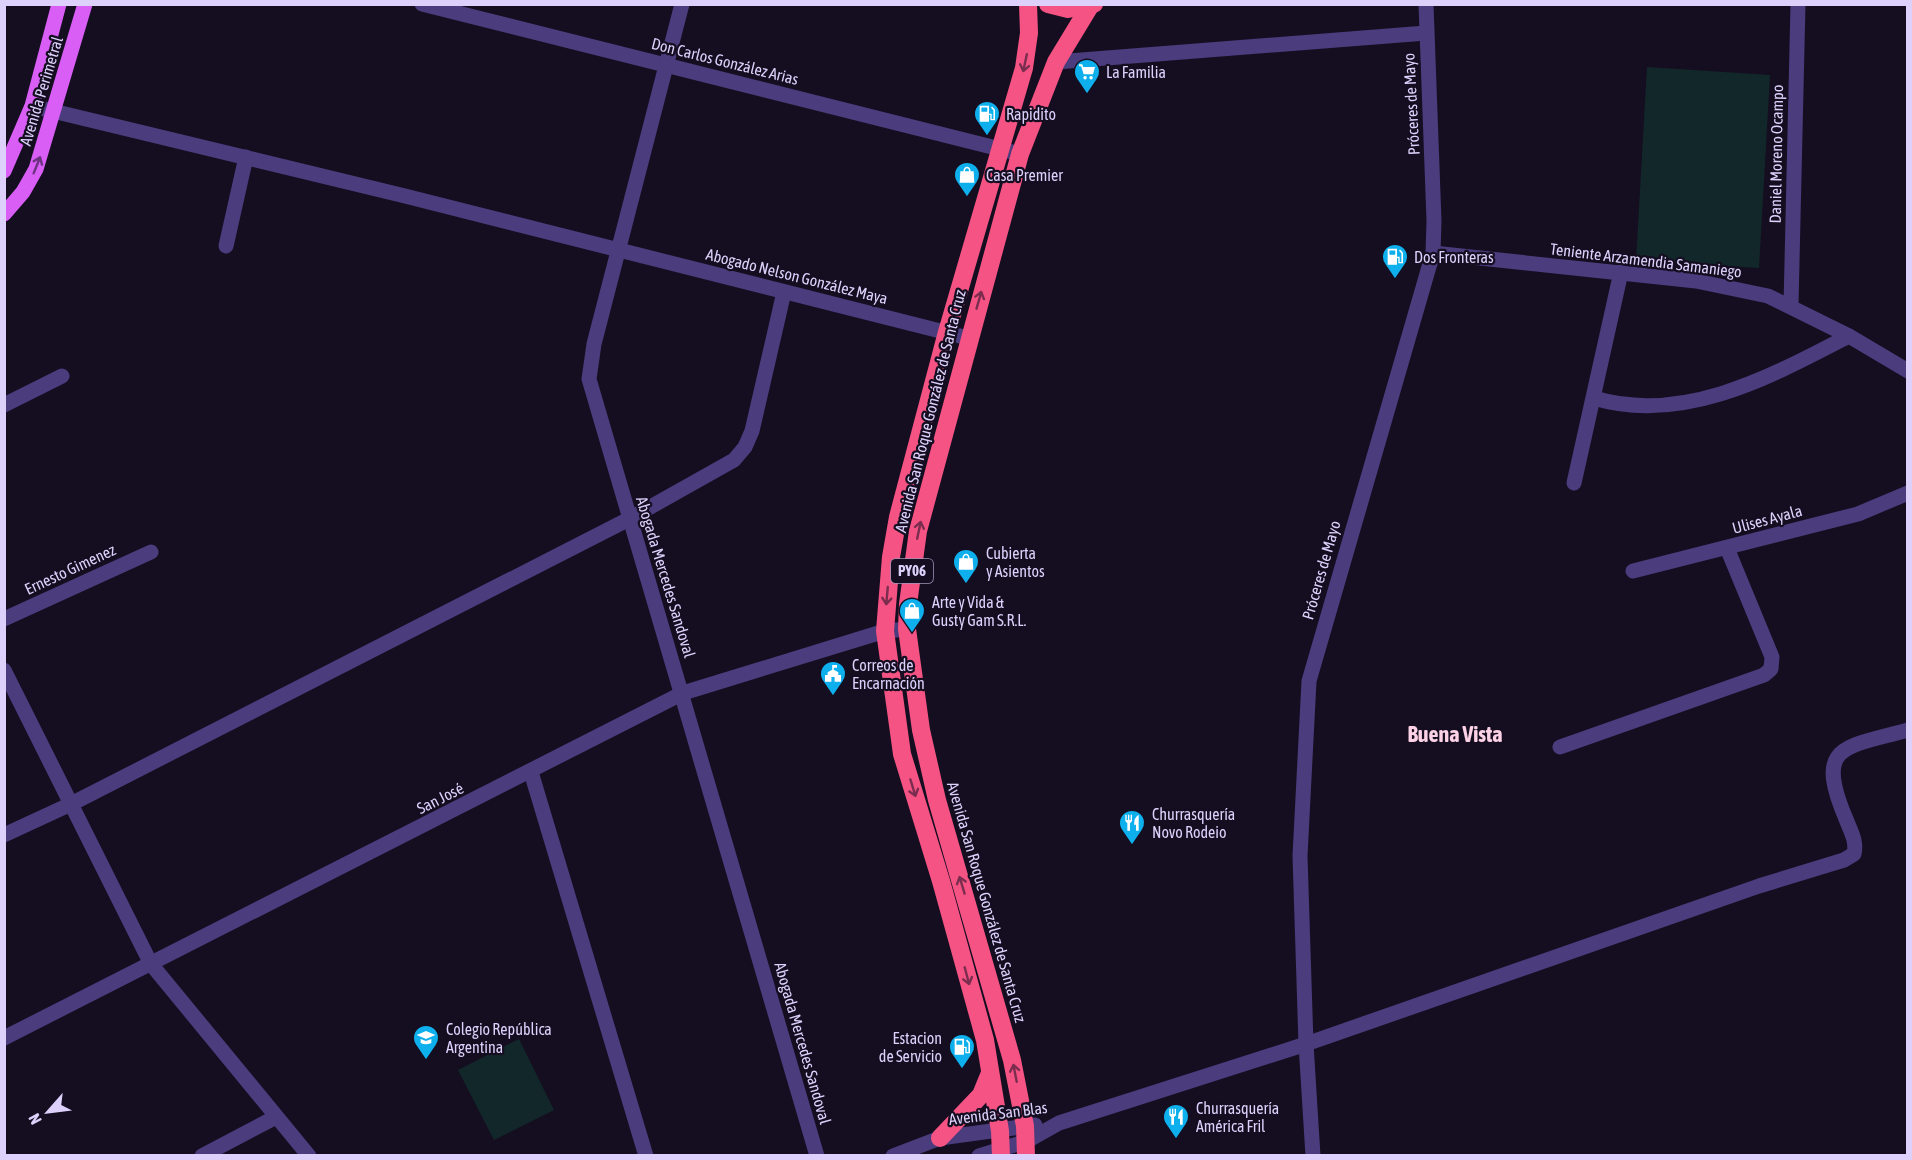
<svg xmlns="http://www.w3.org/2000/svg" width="1912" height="1160" font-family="'Asap Condensed',sans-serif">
<rect width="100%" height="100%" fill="#150e21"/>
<g fill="#12272a">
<polygon points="1647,67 1770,75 1759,268 1636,261"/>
<polygon points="519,1039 554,1110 494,1140 458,1070"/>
</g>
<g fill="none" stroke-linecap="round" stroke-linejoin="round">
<g stroke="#4a3c7d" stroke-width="15">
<polyline points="422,4 1020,154"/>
<polyline points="682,4 594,344 589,379 817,1156"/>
<polyline points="1056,62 1426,33"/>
<polyline points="32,106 405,196 968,338"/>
<polyline points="226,246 246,157"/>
<polyline points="1433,253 1696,281 1768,296 1849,336 1908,371"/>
<polyline points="1791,305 1798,4"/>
<path d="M1594,398C1683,425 1772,376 1849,336"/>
<polyline points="4,405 62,376"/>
<polyline points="1574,483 1621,272"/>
<polyline points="1633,571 1858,514 1908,493"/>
<polyline points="4,619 151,552"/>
<polyline points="4,670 151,964 309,1156"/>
<polyline points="1560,747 1764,675 1771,669 1772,657 1727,548"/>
<polyline points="531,772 646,1156"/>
<polyline points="4,835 71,804 629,519 734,460 745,447 752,431 784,292"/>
<polyline points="4,1038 683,693 885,631 907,629"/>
<polyline points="202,1156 276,1117"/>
<polyline points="893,1156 940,1138 1035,1125"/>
<path d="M979,1156L1027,1141L1059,1123L1306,1044L1759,886L1844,860L1854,854C1857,841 1851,832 1846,819C1814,744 1844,748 1908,730"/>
<polyline points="1313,1156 1306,1044 1300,856 1309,681 1433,253 1434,221 1426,4"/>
</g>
<g stroke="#d85ef6" stroke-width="15">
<polyline points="4,171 32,106 59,4"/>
<polyline points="4,214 23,192 36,169 85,4"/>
</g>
<g stroke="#f55384" stroke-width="18">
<polyline points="1048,4 1068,9 1094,4"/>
<polyline points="940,1138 981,1095 990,1073"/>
<polyline points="1001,1156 1000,1131 985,1040 941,881 902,754 885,631 891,557 898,517 947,332 1024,68 1029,33 1028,4"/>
<polyline points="1026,1156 1025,1126 1012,1060 937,800 921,730 907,629 908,604 918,531 1020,154 1056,62 1090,6"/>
</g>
</g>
<defs><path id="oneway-shaft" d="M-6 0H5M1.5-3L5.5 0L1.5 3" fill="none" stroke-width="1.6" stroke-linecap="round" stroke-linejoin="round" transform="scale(1.5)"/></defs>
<g stroke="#7a2d4e">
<use href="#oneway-shaft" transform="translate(1025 63) rotate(102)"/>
<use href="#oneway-shaft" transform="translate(979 300) rotate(-74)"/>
<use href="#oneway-shaft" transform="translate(919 530) rotate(-78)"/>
<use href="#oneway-shaft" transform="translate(887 596) rotate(95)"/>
<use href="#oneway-shaft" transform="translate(913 788) rotate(73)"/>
<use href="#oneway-shaft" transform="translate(962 885) rotate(-107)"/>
<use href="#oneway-shaft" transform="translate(967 976) rotate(75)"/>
<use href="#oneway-shaft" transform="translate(1015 1073) rotate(-101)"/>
</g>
<use stroke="#6d3281" href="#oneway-shaft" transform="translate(37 165) rotate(-68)"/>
<defs>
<symbol id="supermarket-pin" viewBox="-11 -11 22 30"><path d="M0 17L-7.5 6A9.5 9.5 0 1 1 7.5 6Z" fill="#0dafec" stroke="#150e21"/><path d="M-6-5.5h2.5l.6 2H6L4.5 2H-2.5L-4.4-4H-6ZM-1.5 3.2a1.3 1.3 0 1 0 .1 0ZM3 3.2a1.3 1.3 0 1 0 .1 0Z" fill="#fff"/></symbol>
<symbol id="fuel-pin" viewBox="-11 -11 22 30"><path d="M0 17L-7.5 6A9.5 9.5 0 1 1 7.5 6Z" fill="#0dafec" stroke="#150e21"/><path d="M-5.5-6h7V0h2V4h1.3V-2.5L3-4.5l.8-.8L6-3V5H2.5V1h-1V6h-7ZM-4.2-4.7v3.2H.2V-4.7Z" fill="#fff"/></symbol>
<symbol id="shop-pin" viewBox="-11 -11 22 30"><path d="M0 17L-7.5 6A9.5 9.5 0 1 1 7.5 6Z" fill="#0dafec" stroke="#150e21"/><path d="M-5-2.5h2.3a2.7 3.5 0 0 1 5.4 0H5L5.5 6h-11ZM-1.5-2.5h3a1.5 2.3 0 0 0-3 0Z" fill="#fff"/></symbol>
<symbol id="civic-pin" viewBox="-11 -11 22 30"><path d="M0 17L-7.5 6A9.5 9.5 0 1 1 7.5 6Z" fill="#0dafec" stroke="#150e21"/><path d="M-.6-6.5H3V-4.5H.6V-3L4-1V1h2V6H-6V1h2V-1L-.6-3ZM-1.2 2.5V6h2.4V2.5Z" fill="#fff"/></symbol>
<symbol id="restaurant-pin" viewBox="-11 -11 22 30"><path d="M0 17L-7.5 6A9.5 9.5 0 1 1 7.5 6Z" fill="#0dafec" stroke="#150e21"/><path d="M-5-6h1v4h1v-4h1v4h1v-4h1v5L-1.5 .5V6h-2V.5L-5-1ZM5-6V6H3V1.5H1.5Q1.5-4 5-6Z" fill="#fff"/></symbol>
<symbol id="school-pin" viewBox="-11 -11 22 30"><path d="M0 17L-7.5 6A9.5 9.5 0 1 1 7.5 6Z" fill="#0dafec" stroke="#150e21"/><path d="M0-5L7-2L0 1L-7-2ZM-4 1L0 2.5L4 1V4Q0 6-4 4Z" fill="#fff"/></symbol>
</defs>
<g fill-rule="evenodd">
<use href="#supermarket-pin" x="1072" y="57" width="30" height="40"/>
<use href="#fuel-pin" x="972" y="99" width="30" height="40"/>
<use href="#shop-pin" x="952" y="160" width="30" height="40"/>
<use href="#fuel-pin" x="1380" y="242" width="30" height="40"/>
<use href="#shop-pin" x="951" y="547" width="30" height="40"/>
<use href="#shop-pin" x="897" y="596" width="30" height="40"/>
<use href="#civic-pin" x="818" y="659" width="30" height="40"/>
<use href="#restaurant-pin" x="1117" y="808" width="30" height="40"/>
<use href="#school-pin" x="411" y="1023" width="30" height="40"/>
<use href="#fuel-pin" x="947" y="1032" width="30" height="40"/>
<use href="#restaurant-pin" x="1161" y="1102" width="30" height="40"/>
</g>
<g text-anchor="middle" stroke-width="4.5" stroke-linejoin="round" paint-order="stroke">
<rect fill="#150e21" stroke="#a196ba" stroke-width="1.5" x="891" y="559" width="42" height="24" rx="4.5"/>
<g font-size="15" font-weight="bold" fill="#ddd1fc">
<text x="912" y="576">PY06</text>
</g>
<g font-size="16" fill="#ddd1fc" stroke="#150e21">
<text transform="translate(725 61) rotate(14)" y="6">Don Carlos González Arias</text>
<text transform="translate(41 91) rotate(-73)" y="6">Avenida Perimetral</text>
<text transform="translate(1411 104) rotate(-93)" y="6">Próceres de Mayo</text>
<text transform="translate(1776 154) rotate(-89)" y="6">Daniel Moreno Ocampo</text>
<text transform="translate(1646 260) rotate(7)" y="6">Teniente Arzamendia Samaniego</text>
<text transform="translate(797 276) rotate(14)" y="6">Abogado Nelson González Maya</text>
<text transform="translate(930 411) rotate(-76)" y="6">Avenida San Roque González de Santa Cruz</text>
<text transform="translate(1767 519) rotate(-15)" y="6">Ulises Ayala</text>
<text transform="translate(70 569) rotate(-25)" y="6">Ernesto Gimenez</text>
<text transform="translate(1321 570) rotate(-74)" y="6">Próceres de Mayo</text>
<text transform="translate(666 577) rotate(73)" y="6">Abogada Mercedes Sandoval</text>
<text transform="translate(440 798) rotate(-27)" y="6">San José</text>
<text transform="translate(987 902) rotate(74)" y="6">Avenida San Roque González de Santa Cruz</text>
<text transform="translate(803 1043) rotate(74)" y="6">Abogada Mercedes Sandoval</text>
<text transform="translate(998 1113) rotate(-7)" y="6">Avenida San Blas</text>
</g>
<g font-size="16" fill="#ddd1fc" stroke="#150e21" text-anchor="start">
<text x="1106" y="78">La Familia</text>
<text x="1006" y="120">Rapidito</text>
<text x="986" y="181">Casa Premier</text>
<text x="1414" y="263">Dos Fronteras</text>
<text x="986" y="559">Cubierta<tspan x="986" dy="18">y Asientos</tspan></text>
<text x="932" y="608">Arte y Vida &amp;<tspan x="932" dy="18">Gusty Gam S.R.L.</tspan></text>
<text x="852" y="671">Correos de<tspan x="852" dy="18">Encarnación</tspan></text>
<text x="1152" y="820">Churrasquería<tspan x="1152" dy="18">Novo Rodeio</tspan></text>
<text x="446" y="1035">Colegio República<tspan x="446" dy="18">Argentina</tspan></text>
<text x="942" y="1044" text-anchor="end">Estacion<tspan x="942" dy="18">de Servicio</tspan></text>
<text x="1196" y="1114">Churrasquería<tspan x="1196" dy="18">América Fril</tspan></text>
</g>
<g font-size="22" font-weight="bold" fill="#fdd2e6" stroke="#150e21">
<text x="1455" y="742">Buena Vista</text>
</g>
</g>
<rect width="1912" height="1160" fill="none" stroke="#ddd1fc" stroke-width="12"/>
<g transform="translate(48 1112) rotate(242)" stroke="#150e21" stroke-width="4.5" paint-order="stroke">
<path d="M0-4.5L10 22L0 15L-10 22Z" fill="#ddd1fc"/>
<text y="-9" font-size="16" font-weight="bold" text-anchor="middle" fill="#ddd1fc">N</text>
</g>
</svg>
